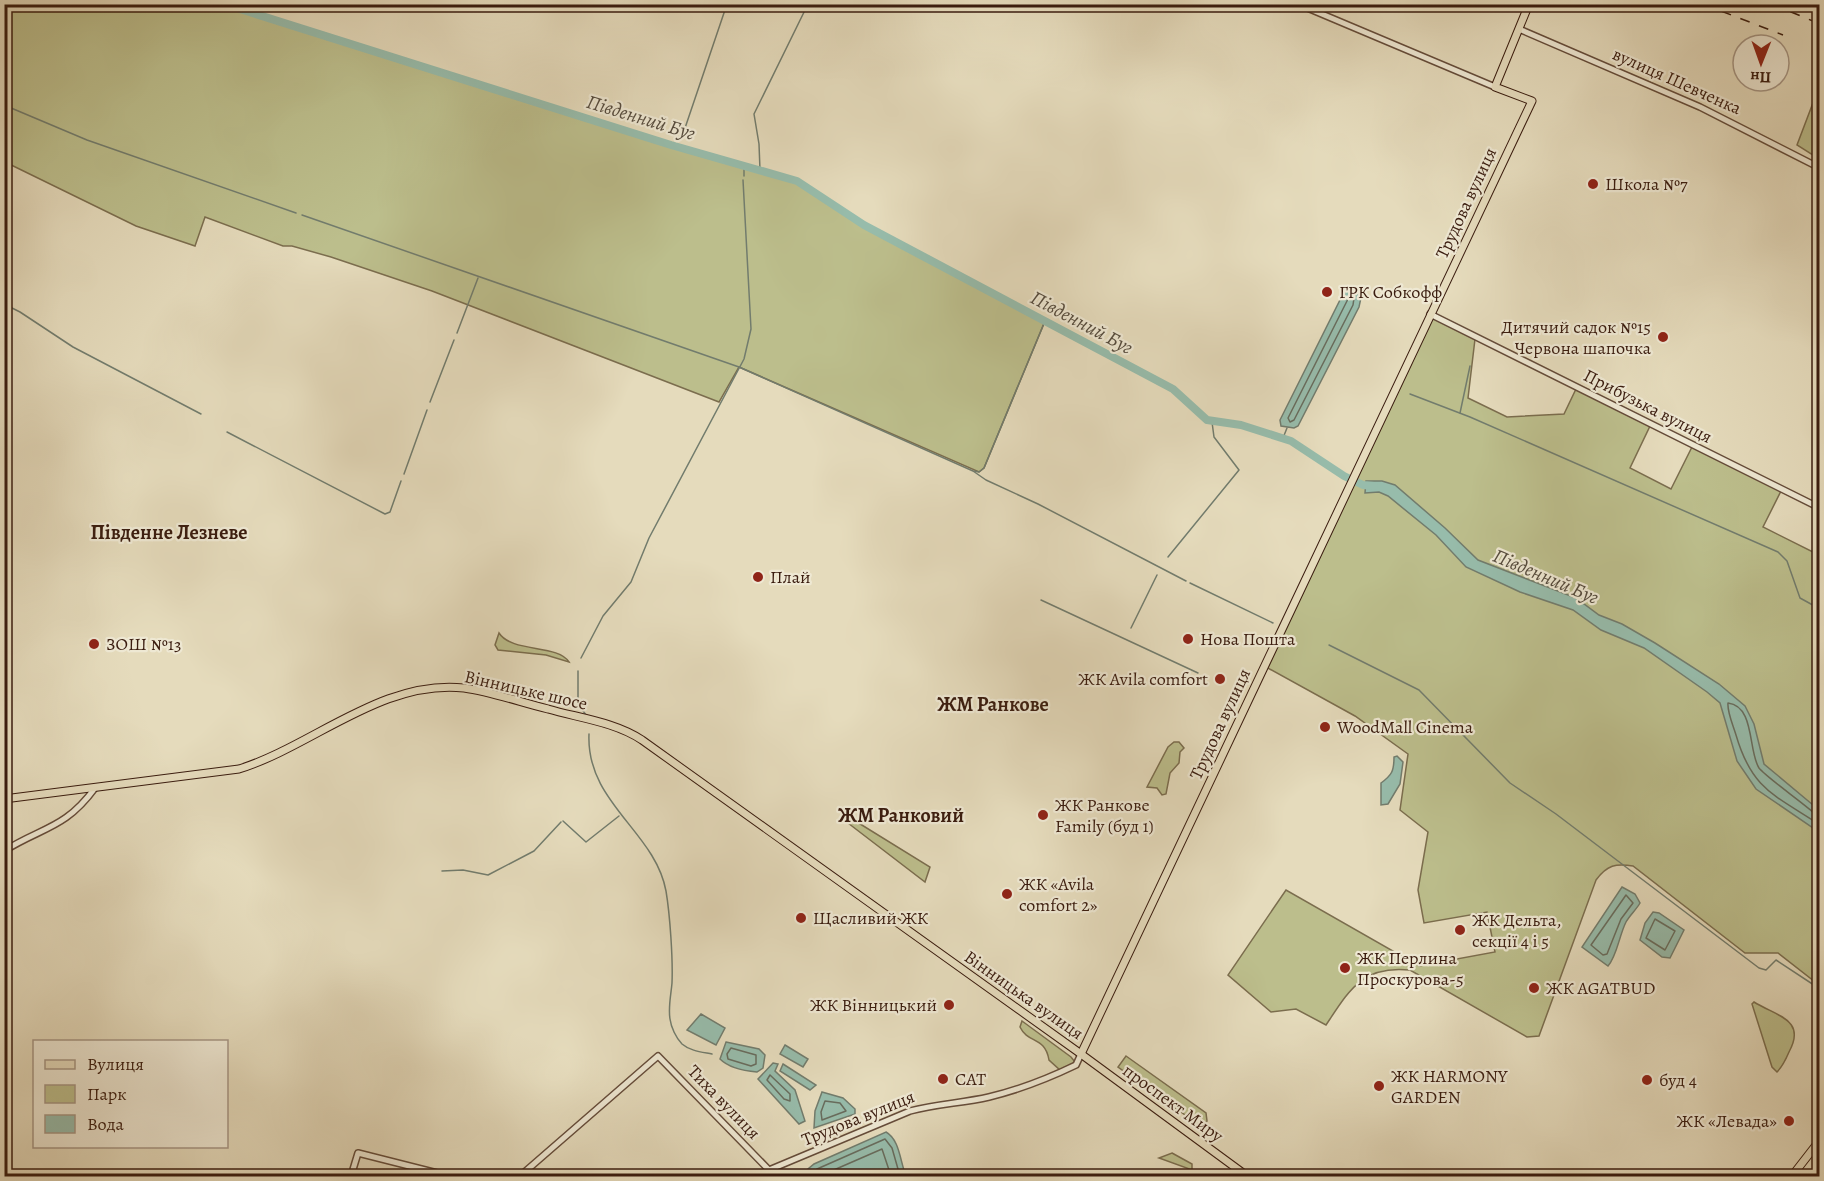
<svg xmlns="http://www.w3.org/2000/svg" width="1824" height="1181" font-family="Alegreya,serif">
<rect width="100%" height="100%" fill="#e5dbbc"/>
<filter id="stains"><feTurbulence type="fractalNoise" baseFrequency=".00333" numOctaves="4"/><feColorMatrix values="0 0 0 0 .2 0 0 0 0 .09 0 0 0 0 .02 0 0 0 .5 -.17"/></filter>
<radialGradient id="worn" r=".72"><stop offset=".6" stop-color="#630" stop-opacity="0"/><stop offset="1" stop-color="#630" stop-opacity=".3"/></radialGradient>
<g fill="#bcbe8c" stroke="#7b6d4e" stroke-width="1.5">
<polygon points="4,5 224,5 671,145 797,181 864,225 1045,321 984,468 979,472 739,367 719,402 432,291 331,257 292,246 283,246 205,217 195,246 136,226 5,162"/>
<polygon points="1816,95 1819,97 1819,159 1797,145"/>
<path d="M1431,317L1475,339L1468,398L1507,417L1564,414L1576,389L1650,426L1630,468L1671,489L1692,447L1781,491L1763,527L1819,555V985L1778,953H1745L1633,866C1616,863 1607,865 1596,880L1539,1036L1527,1037L1410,970C1363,965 1350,989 1326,1025L1296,1009L1271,1012L1228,975L1286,890L1419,966L1495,952L1487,912L1424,923L1418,890L1428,832L1400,810L1408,754L1355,716L1266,667Z"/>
<path d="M499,633C512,653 558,644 569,662L546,655L498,650L495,645Z"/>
<polygon points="1174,742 1179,742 1184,748 1180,752 1179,763 1170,773 1166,794 1162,795 1157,788 1147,787 1168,747"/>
<polygon points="844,814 930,867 925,882 844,820"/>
<path d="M1754,1002C1776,1016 1807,1019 1789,1052C1786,1059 1783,1066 1777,1072L1772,1067L1752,1004Z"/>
<path d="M1022,1021L1071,1057L1075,1062L1060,1070L1049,1060C1045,1036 1028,1044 1020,1027Z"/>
<polygon points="1126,1056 1206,1113 1207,1121 1202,1127 1118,1067"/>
<polygon points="1172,1153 1192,1164 1192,1170 1159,1158"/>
</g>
<g fill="#97bcab" stroke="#727c6d" stroke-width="1.5">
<polygon points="1351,289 1362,293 1359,307 1298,426 1294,428 1281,426 1280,420 1345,290"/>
<polygon points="1366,481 1382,481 1395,485 1445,528 1478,560 1576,598 1599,615 1622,624 1655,643 1719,684 1745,706 1754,724 1764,764 1819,810 1819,832 1756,789 1737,761 1720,703 1707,692 1644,648 1601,630 1573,610 1520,592 1466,567 1436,535 1388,496 1379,492 1365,493"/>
<path d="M1397,756L1403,762L1400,784L1388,804L1381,805V783C1392,775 1394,771 1394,757Z"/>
<path d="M1622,887L1635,894L1640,903C1636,910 1630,915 1626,922C1619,936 1617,956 1608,966L1582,947Z"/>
<polygon points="1653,912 1659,913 1684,930 1670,958 1662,957 1640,940 1645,923"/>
<polygon points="701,1014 725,1028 716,1045 687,1030"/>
<path d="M726,1042L759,1049L765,1055L763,1068L757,1072C745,1071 729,1068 720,1059Z"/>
<polygon points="785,1045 808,1059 803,1067 780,1054"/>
<polygon points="773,1063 778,1064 775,1071 795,1090 805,1121 799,1124 758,1079"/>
<polygon points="783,1064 816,1085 810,1090 780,1071"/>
<polygon points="822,1092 843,1098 855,1109 855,1114 814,1128 815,1111"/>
<path d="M886,1132C900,1140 900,1162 906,1176H806L808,1169L814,1164Z"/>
</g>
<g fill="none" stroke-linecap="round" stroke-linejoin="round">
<g stroke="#686c5d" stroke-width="1.5">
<polygon points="1350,295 1354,298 1353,305 1294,420 1290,422 1288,418"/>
<path d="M1820,814L1814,813C1802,802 1766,777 1759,768C1748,751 1755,706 1728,703C1727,712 1733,725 1736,735C1752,790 1775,795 1820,825"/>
<polygon points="1626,895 1633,903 1621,919 1607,954 1603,955 1591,945"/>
<polygon points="1655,919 1675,931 1665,950 1646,938"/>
<polygon points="731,1048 756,1055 756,1064 751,1066 728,1059 727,1054"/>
<polygon points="770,1075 790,1094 790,1101 784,1099 767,1080"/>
<polygon points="825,1101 840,1103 846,1111 822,1120 821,1112"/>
<polyline points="812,1176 817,1169 885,1139 892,1148 900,1176"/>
<polyline points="820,1176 882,1149 891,1176"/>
</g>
<g stroke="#727c6d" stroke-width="1.5">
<polyline points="4,105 87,140 296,213"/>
<polyline points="684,131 727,4"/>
<polyline points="760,170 759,144 754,114 808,4"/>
<polyline points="744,176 744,166"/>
<polyline points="302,215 739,367 973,471 986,480 1038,504 1186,581"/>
<polyline points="4,304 20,312 73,347 201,414"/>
<polyline points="457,333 478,278"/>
<polyline points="1410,394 1470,417 1778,552 1787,561 1800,598 1820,609"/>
<polyline points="430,402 454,340"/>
<polyline points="1460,413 1470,366"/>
<polyline points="227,432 385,514 390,512 401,481"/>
<polyline points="1283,438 1287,428"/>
<polyline points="974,471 979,472 984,468 1045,321"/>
<polyline points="404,474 427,410"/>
<polyline points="1168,557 1239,470 1214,437 1212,422"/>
<polyline points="1190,583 1273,623"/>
<polyline points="1041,600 1198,673"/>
<polyline points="1131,628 1157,575"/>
<polyline points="1329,645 1419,690 1510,783 1556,814 1759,968 1766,970 1776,960 1820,989"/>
<polyline points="581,658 603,616 631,582 649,538 744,359 751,329 743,180"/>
<polyline points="578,671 578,704 586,715"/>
<path d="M589,734C586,803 655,831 666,891C670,915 673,959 672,983C671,995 668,1007 670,1019C671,1027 676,1038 682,1044C690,1051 702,1052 712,1054"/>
<polyline points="563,821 586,842 619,816"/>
<polyline points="442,871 463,870 488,875 534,851 561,822"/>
</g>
<polyline stroke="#97bcab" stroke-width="8" points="224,4 671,145 797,181 864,225 1173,389 1207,420 1241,425 1291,441 1344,476 1363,485 1374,486"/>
<defs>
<g id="minor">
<polyline points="1298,4 1495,87"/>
<polyline points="1519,29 1700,107 1820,168"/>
<polyline points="1430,314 1820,508"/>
<path d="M4,851C42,827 65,829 95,788"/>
<polyline points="351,1176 358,1153 449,1176"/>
<path d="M520,1176L658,1056L769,1170L910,1111C936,1104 963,1103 989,1097C1018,1090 1049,1078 1076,1065L1081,1054"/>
</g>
<g id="major">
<path d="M4,799L239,769C313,746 382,679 464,688C492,692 520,702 548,709C579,718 615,722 642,740L1081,1054L1247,1176"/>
<polyline points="1081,1054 1532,101 1495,87 1529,4"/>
<polyline points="1792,1176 1820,1140"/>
</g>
</defs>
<use href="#minor" stroke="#654c3a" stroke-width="8"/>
<use href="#major" stroke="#3a1c0f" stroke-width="9"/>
<use href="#minor" stroke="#eee8d3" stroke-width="5"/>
<use href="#major" stroke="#e5dbbc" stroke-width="7"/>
<g stroke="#3a1c0f" stroke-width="1.5" stroke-dasharray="10 10" stroke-linecap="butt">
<polyline points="1703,4 1783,35"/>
<polyline points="1772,4 1820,24"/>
<polyline points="1809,4 1820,9"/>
</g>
</g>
<g fill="#8f2418" stroke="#eee8d3" stroke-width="2">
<circle cx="1593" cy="184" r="6"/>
<circle cx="1327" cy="292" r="6"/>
<circle cx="1663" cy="337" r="6"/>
<circle cx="758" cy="577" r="6"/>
<circle cx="1188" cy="639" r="6"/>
<circle cx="94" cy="644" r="6"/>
<circle cx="1220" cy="679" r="6"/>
<circle cx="1325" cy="727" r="6"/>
<circle cx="1043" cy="815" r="6"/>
<circle cx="1007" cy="894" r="6"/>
<circle cx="801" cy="918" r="6"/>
<circle cx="1460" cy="930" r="6"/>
<circle cx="1345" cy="968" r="6"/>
<circle cx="1534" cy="988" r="6"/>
<circle cx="949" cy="1005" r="6"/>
<circle cx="943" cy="1079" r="6"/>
<circle cx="1647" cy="1080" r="6"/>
<circle cx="1379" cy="1086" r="6"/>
<circle cx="1789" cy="1121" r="6"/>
</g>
<g text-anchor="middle" stroke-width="4.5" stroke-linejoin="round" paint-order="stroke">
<g font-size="18" fill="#3a1c0f" stroke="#eee8d3">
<text transform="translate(1677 81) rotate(24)" y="6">вулиця Шевченка</text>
<text transform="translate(1466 203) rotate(-65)" y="6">Трудова вулиця</text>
<text transform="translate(1648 406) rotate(27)" y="6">Прибузька вулиця</text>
<text transform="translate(526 690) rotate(13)" y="6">Вінницьке шосе</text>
<text transform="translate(1220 724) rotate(-65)" y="6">Трудова вулиця</text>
<text transform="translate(1024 995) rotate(35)" y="6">Вінницька вулиця</text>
<text transform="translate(724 1102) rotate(46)" y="6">Тиха вулиця</text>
<text transform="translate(1173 1103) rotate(36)" y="6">проспект Миру</text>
<text transform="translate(858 1118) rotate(-22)" y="6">Трудова вулиця</text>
</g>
<g font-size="18" fill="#3a1c0f" stroke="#eee8d3" text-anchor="start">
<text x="1605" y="190">Школа №7</text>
<text x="1339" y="298">ГРК Собкофф</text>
<text x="1651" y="333" text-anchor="end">Дитячий садок №15<tspan x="1651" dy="21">Червона шапочка</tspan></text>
<text x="770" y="583">Плай</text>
<text x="1200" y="645">Нова Пошта</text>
<text x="106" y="650">ЗОШ №13</text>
<text x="1208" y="685" text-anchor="end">ЖК Avila comfort</text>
<text x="1337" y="733">WoodMall Cinema</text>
<text x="1055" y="811">ЖК Ранкове<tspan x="1055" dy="21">Family (буд 1)</tspan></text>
<text x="1019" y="890">ЖК «Avila<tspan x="1019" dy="21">comfort 2»</tspan></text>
<text x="813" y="924">Щасливий ЖК</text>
<text x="1472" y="926">ЖК Дельта,<tspan x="1472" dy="21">секції 4 і 5</tspan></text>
<text x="1357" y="964">ЖК Перлина<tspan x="1357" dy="21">Проскурова-5</tspan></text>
<text x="1546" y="994">ЖК AGATBUD</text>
<text x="937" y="1011" text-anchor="end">ЖК Вінницький</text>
<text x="1391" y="1082">ЖК HARMONY<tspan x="1391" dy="21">GARDEN</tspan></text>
<text x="955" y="1085">САТ</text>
<text x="1659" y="1086">буд 4</text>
<text x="1777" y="1127" text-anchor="end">ЖК «Левада»</text>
</g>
<g font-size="20" font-style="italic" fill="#564c3e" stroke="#eee8d3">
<text transform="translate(641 117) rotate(17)" y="7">Південний Буг</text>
<text transform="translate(1082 322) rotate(28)" y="7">Південний Буг</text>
<text transform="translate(1546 576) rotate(23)" y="7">Південний Буг</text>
</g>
<g font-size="20" font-weight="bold" fill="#3a1c0f" stroke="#eee8d3">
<text x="169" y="539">Південне Лезневе</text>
<text x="993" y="711">ЖМ Ранкове</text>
<text x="901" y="822">ЖМ Ранковий</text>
</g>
</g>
<rect width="1824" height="1181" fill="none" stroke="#e5dbbc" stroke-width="24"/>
<rect x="6" y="6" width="1812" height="1169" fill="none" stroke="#3a1c0f" stroke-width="3"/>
<rect x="12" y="12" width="1800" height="1157" fill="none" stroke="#3a1c0f" stroke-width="1.5"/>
<rect x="33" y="1040" width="195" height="108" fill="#eee8d3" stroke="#a69685" stroke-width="1.5"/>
<rect x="45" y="1060" width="30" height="9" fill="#e5dbbc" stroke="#a69685" stroke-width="1.5"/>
<text x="87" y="1070" font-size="18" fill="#3a1c0f">Вулиця</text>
<rect x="45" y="1085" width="30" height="18" fill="#bcbe8c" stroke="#a69685" stroke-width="1.5"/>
<text x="87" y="1100" font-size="18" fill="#3a1c0f">Парк</text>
<rect x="45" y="1115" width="30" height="18" fill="#97bcab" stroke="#a69685" stroke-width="1.5"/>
<text x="87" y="1130" font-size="18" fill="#3a1c0f">Вода</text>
<g transform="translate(1761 63) rotate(181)"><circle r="28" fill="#eee8d3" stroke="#a69685" stroke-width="1.5"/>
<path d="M0-4.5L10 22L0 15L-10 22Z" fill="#8f2418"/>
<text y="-9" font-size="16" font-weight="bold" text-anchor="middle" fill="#3a1c0f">Пн</text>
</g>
<rect width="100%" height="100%" filter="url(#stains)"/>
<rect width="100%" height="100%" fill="url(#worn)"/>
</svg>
